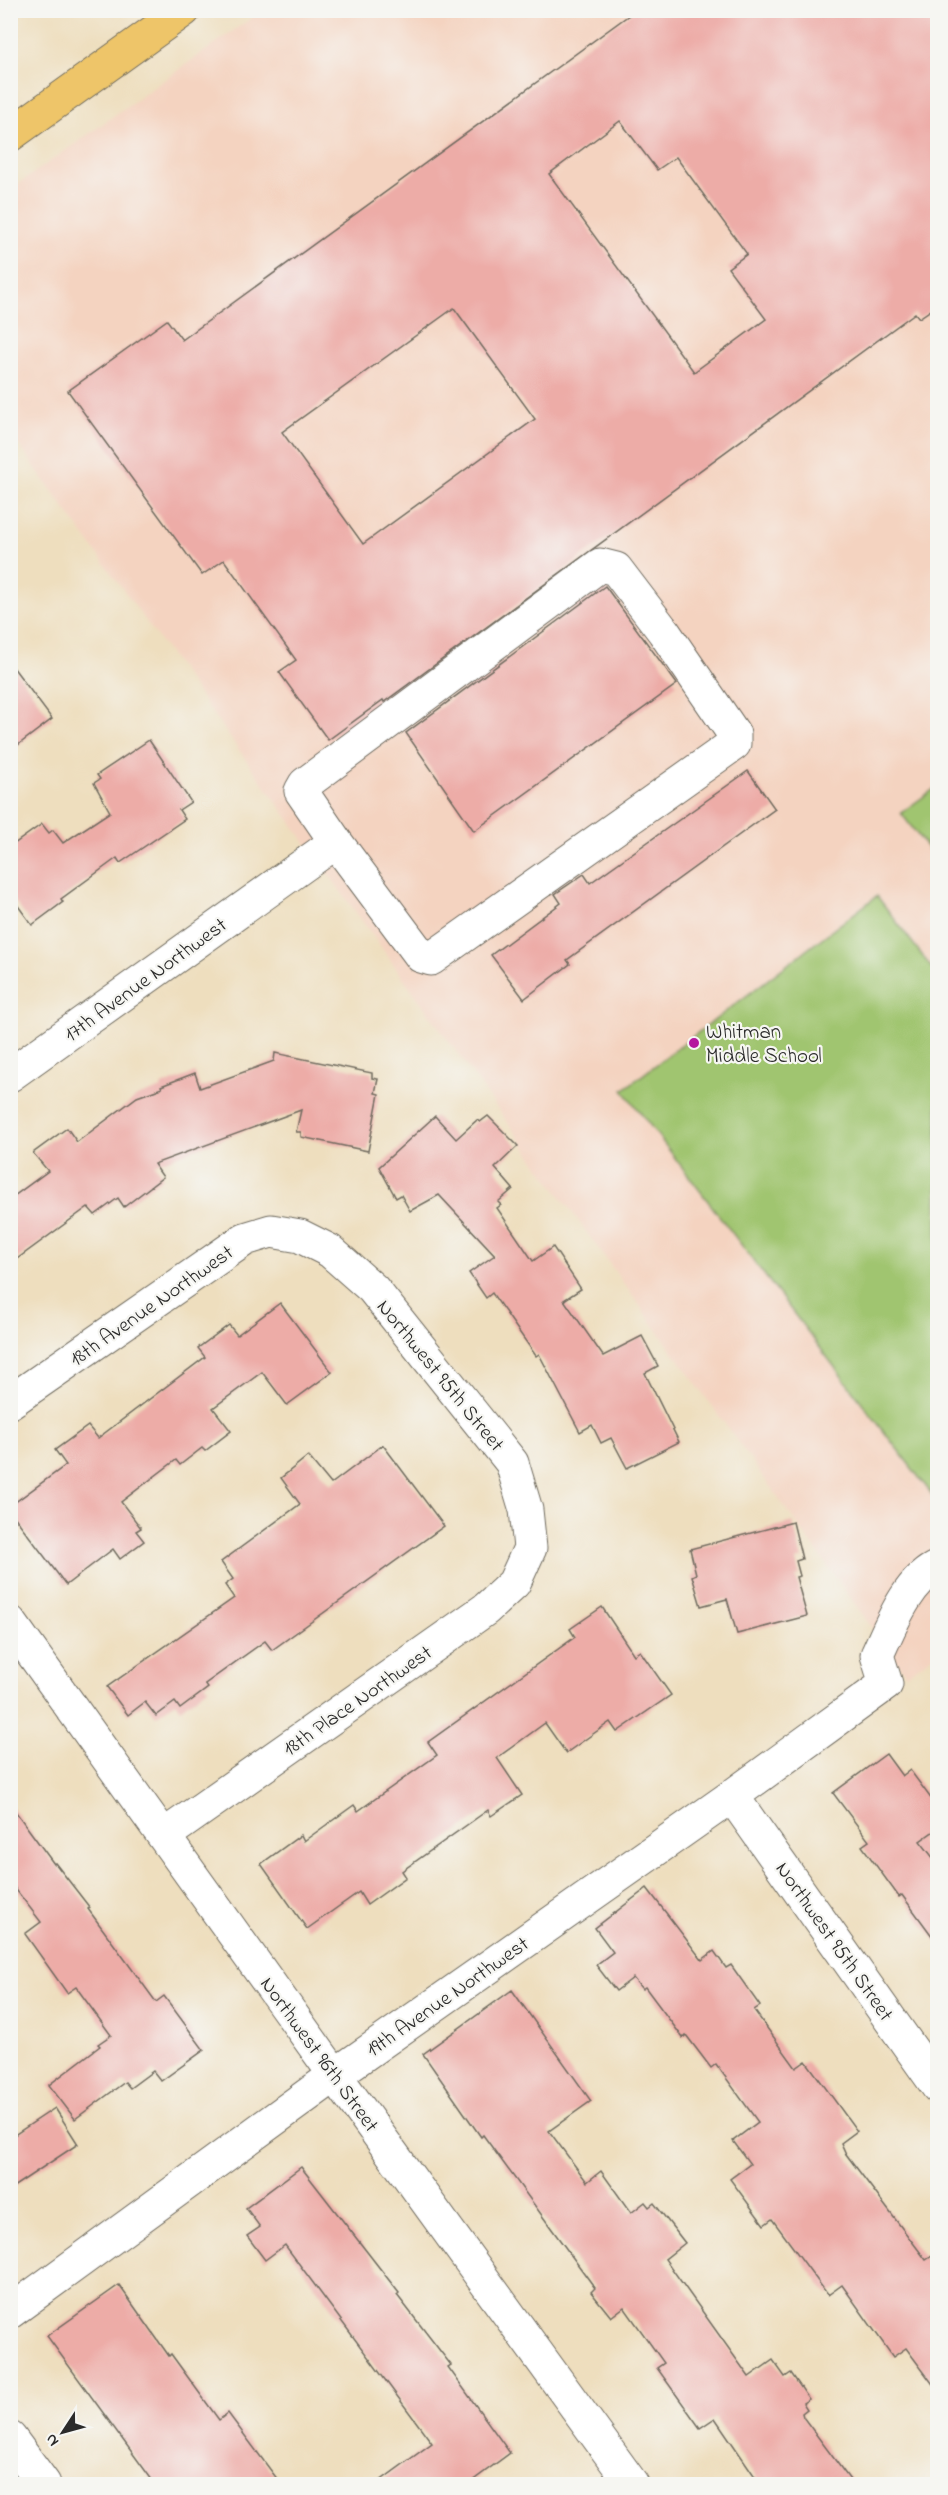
<svg xmlns="http://www.w3.org/2000/svg" width="948" height="2495" font-family="'Indie Flower',sans-serif">
<rect width="100%" height="100%" fill="#f6f6f2"/>
<filter id="ink" filterUnits="userSpaceOnUse"><feTurbulence type="fractalNoise" baseFrequency=".0167" numOctaves="2"/><feDisplacementMap in="SourceGraphic" scale="12" xChannelSelector="R" yChannelSelector="G"/><feConvolveMatrix kernelMatrix="1 2 1 2 8 2 1 2 1" color-interpolation-filters="sRGB"/></filter>
<filter id="wash" filterUnits="userSpaceOnUse"><feTurbulence type="fractalNoise" baseFrequency=".008" numOctaves="4" result="noise"/><feDisplacementMap in="SourceGraphic" scale="24" xChannelSelector="R" yChannelSelector="G"/><feGaussianBlur stdDeviation="1.35" result="paint"/><feColorMatrix in="noise" values="0 0 0 0 0 0 0 0 0 0 0 0 0 0 0 0 0 1.4 0 .05"/><feComposite in="paint" operator="in"/></filter>
<g filter="url(#wash)">
<rect width="100%" height="100%" fill="#eedebe"/>
<polygon fill="#f4d3c0" points="261,11 937,11 938,1652 906,1675 11,434 10,190"/>
<g fill="#a0c56f" stroke="#66784d" stroke-width="1.5">
<polygon points="937,787 937,861 901,813"/>
<polygon points="877,896 937,975 937,1501 623,1090"/>
</g>
<g id="blocks">
<g fill="#edaca7" fill-rule="evenodd">
<path d="M636,10H938V305L919,318L915,313L384,702L383,700L328,740L279,672L296,660L224,560L202,575L68,391L167,320L182,340ZM620,121L657,170L676,157L747,254L728,268L766,319L694,372L549,174ZM454,308L535,419L363,544L282,432Z"/>
<polygon points="605,586 677,684 474,831 406,733"/>
<polygon points="10,663 52,719 10,751"/>
<polygon points="149,740 191,802 179,810 185,819 120,863 117,858 61,899 63,902 32,925 10,895 10,847 42,824 49,833 53,830 63,843 110,812 94,783 100,779 97,775"/>
<polygon points="748,771 775,809 567,960 570,964 524,999 491,955 561,903 555,894 584,874 590,883"/>
<polygon points="275,1053 372,1073 372,1078 378,1079 375,1093 379,1094 368,1151 301,1137 301,1132 296,1132 301,1110 154,1164 163,1177 124,1207 118,1198 95,1215 88,1207 10,1264 10,1199 48,1171 33,1153 67,1128 77,1142 137,1097 162,1088 161,1086 195,1073 200,1088 274,1061"/>
<polygon points="435,1116 456,1139 477,1120 480,1122 488,1116 518,1146 495,1168 513,1189 498,1202 501,1205 497,1208 533,1261 553,1247 581,1289 564,1300 603,1356 642,1336 658,1366 645,1373 679,1442 627,1468 611,1438 601,1443 592,1425 580,1432 539,1354 536,1356 492,1293 486,1298 469,1273 495,1255 439,1195 410,1211 401,1195 396,1198 379,1167"/>
<polygon points="280,1303 332,1372 287,1405 262,1372 213,1408 231,1431 205,1451 202,1448 180,1465 176,1460 121,1502 141,1528 136,1531 144,1541 120,1559 113,1549 66,1585 10,1511 10,1506 66,1465 55,1450 88,1426 98,1438 205,1357 198,1348 229,1325 237,1335"/>
<polygon points="383,1445 444,1526 272,1650 265,1641 205,1684 208,1688 180,1709 175,1702 156,1716 145,1702 128,1715 107,1687 234,1598 225,1585 233,1579 221,1562 300,1504 281,1478 308,1456 331,1484"/>
<polygon points="793,1522 802,1559 796,1561 800,1576 796,1577 807,1616 737,1634 727,1599 701,1606 692,1576 696,1574 690,1549"/>
<polygon points="602,1607 634,1655 640,1651 671,1695 617,1732 610,1722 566,1753 545,1723 497,1758 522,1795 491,1816 488,1810 402,1871 406,1877 367,1905 359,1892 307,1929 261,1864 301,1835 304,1841 354,1805 358,1811 437,1755 428,1742 575,1637 570,1629"/>
<polygon points="886,1754 902,1776 910,1770 938,1808 938,1828 920,1841 938,1864 938,1944 902,1895 899,1897 862,1846 869,1841 833,1793"/>
<polygon points="10,1804 54,1864 55,1863 90,1908 88,1909 156,2002 164,1996 204,2050 161,2081 153,2071 130,2088 125,2082 75,2119 49,2085 100,2046 98,2044 111,2035 76,1987 67,1993 25,1934 41,1922 10,1882"/>
<polygon points="647,1888 702,1960 714,1951 726,1968 731,1965 760,2006 754,2010 796,2068 806,2061 857,2131 841,2143 846,2154 926,2260 938,2252 938,2391 906,2348 893,2357 842,2285 828,2295 772,2219 764,2225 730,2179 750,2164 733,2141 758,2122 716,2064 711,2068 686,2035 683,2038 645,1987 642,1989 633,1978 616,1991 596,1965 613,1952 595,1928"/>
<polygon points="512,1990 591,2101 549,2131 587,2182 601,2171 631,2213 645,2202 649,2207 654,2203 685,2243 665,2259 749,2377 773,2360 785,2377 791,2373 809,2399 803,2403 807,2409 802,2413 803,2417 853,2484 760,2484 715,2418 700,2428 657,2368 664,2363 624,2307 611,2317 591,2292 595,2288 483,2135 481,2137 423,2054"/>
<polygon points="55,2108 78,2144 10,2189 10,2138"/>
<polygon points="301,2167 399,2293 397,2295 451,2365 448,2367 510,2453 468,2484 376,2484 432,2443 285,2245 265,2260 247,2236 260,2227 246,2208"/>
<polygon points="119,2285 169,2356 171,2354 219,2420 228,2413 281,2484 155,2484 47,2336"/>
</g>
</g>
</g>
<g filter="url(#ink)">
<use href="#blocks" fill-opacity="0" stroke="#6f6a5e" stroke-width="1.5"/>
<g fill="none" stroke-linecap="round" stroke-linejoin="round">
<defs>
<g id="minor">
<polyline points="10,1075 336,842 421,956 431,959 734,744 734,734 664,632 616,569 600,565 305,784 301,791 336,842"/>
<polyline points="10,1402 245,1239 271,1231 300,1236 330,1251 373,1289 512,1463 526,1510 530,1548 514,1583 486,1609 165,1835"/>
<polyline points="10,1622 335,2075 632,2484"/>
<polyline points="732,1796 938,2087"/>
<path d="M10,2312L335,2075L732,1796L886,1684L877,1655C890,1627 908,1579 938,1567"/>
<polyline points="10,2438 44,2484"/>
</g>
<polyline id="major" points="10,135 184,10"/>
</defs>
<use href="#minor" stroke="#6f6a5e" stroke-width="35"/>
<use href="#major" stroke="#6f6a5e" stroke-width="35"/>
<use href="#minor" stroke="#fff" stroke-width="33"/>
<use href="#major" stroke="#eec569" stroke-width="33"/>
</g>
</g>
<circle fill="#b5179e" stroke="#f6f6f2" stroke-width="2" cx="694" cy="1043" r="6"/>
<g text-anchor="middle" stroke-width="4.5" stroke-linejoin="round" paint-order="stroke">
<g font-size="21" fill="#2b2b2b" stroke="#f6f6f2">
<text transform="translate(145 979) rotate(-36)" y="7">17th Avenue Northwest</text>
<text transform="translate(151 1305) rotate(-35)" y="7">18th Avenue Northwest</text>
<text transform="translate(441 1375) rotate(51)" y="7">Northwest 95th Street</text>
<text transform="translate(357 1700) rotate(-35)" y="7">18th Place Northwest</text>
<text transform="translate(835 1941) rotate(55)" y="7">Northwest 95th Street</text>
<text transform="translate(447 1996) rotate(-35)" y="7">19th Avenue Northwest</text>
<text transform="translate(320 2054) rotate(54)" y="7">Northwest 96th Street</text>
</g>
<g font-size="21" fill="#2b2b2b" stroke="#f6f6f2" text-anchor="start">
<text x="706" y="1038">Whitman<tspan x="706" dy="24">Middle School</tspan></text>
</g>
</g>
<rect width="948" height="2495" fill="none" stroke="#f6f6f2" stroke-width="36"/>
<g transform="translate(63 2432) rotate(234)" stroke="#f6f6f2" stroke-width="4.5" paint-order="stroke">
<path d="M0-4.5L10 22L0 15L-10 22Z" fill="#2b2b2b"/>
<text y="-9" font-size="16" font-weight="bold" text-anchor="middle" fill="#2b2b2b">N</text>
</g>
</svg>
